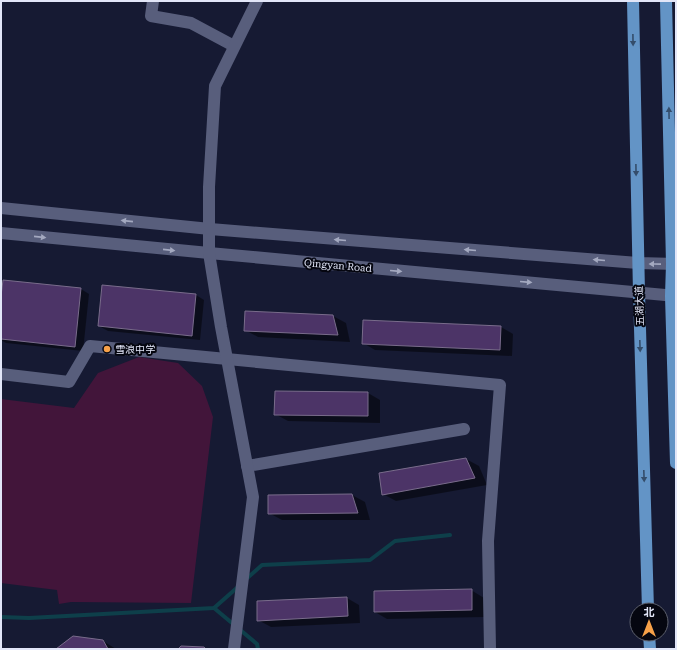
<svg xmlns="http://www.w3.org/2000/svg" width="677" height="650" font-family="'Roboto Serif','Noto Sans SC',serif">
<rect width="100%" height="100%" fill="#161a33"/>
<polygon fill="#42153a" points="139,357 178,363 202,386 213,417 191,603 71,602 59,604 57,590 1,583 1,399 74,408 98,373"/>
<g fill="#0007">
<polygon points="81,289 89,294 83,351 6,343 1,340 1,306"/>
<polygon points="196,295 204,300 200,340 108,331 99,326"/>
<polygon points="333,316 346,323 350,342 258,337 245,330"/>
<polygon points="501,327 513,334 512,356 375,350 363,343"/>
<polygon points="276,392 368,393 380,400 380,423 288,421 275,414"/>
<polygon points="466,459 479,466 487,485 396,501 383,494"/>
<polygon points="352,495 365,502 370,520 282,520 269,513"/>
<polygon points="471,590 484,598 484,617 387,619 375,612"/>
<polygon points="347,598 359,605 360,623 271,627 258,620"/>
<polygon points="103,641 116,649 58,649"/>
</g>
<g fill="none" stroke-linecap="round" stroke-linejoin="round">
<g stroke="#0e3f4a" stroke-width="4">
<polyline points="245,580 262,565 370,560 395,541 450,535"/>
<polyline points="214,608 257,644 258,649"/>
<polyline points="1,617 29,618 214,608 239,586"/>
</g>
</g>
<g fill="#4c3467" stroke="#796c8b">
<polygon points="3,280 81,288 75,347 1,339 1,296"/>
<polygon points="102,285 196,294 192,336 98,326"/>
<polygon points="245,311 333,315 338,335 244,331"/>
<polygon points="363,320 501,326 500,350 362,344"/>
<polygon points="275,391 368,392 368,416 274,415"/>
<polygon points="466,458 475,478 382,495 379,473"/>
<polygon points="352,494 358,513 268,514 268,495"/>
<polygon points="472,589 472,610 374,612 374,591"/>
<polygon points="347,597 348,616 257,621 257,601"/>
<polygon points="73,636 103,640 108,649 56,649"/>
<polygon points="181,646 204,647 206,649 178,649"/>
</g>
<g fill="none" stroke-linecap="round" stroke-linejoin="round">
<g stroke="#585e7c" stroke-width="12">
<polyline points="153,1 151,16 191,23 234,46"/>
<polyline points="1,208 210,229 638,263 676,264"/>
<polyline points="1,233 209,253 676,296"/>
<polyline points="1,374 69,382 90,346 500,385 488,541 490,649"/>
<polyline points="247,466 464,429"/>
<polyline points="234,649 253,497 221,327 209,253 209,187 215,86 257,1"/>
</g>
<g stroke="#6394c6" stroke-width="12">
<polyline points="633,1 639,293 648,610"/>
<polyline points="666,1 672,264 671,296 676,463"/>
<polyline points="649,634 650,649"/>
</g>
</g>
<defs><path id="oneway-solid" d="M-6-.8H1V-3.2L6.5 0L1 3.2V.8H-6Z"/></defs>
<g fill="#344d6b">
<use href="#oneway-solid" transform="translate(633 40) rotate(89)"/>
<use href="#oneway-solid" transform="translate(669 113) rotate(-91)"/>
<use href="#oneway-solid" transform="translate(636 170) rotate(89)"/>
<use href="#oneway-solid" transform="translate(640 346) rotate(88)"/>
<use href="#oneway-solid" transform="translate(644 476) rotate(88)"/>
</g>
<g fill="#a4a9c0">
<use href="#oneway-solid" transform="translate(127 221) rotate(-174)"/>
<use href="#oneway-solid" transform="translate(40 237) rotate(6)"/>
<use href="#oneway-solid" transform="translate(340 240) rotate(-175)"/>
<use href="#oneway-solid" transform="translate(169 250) rotate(6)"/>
<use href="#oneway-solid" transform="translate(470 250) rotate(-175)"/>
<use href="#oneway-solid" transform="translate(599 260) rotate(-175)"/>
<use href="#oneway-solid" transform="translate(655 264) rotate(-179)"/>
<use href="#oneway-solid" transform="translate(396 271) rotate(5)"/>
<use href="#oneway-solid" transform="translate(526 282) rotate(5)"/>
</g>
<circle fill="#f7a149" stroke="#050610" stroke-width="1.5" cx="107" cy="349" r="4"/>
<g text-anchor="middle" stroke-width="4" stroke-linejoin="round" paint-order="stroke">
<g font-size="10" fill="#e2e6f8" stroke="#050610">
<text transform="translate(338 265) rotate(5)" y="4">Qingyan Road</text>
<text transform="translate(639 306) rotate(-92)" y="4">五湖大道</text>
</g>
<g font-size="10" fill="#e2e6f8" stroke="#050610" text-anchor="start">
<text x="115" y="353">雪浪中学</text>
</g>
</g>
<rect width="677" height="650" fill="none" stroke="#e2e6f8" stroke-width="4"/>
<g transform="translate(649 622)"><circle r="19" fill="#050610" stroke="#5d606d"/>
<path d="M0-3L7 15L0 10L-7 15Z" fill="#f7a149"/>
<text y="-6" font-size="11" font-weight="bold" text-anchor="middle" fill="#e2e6f8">北</text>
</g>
</svg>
